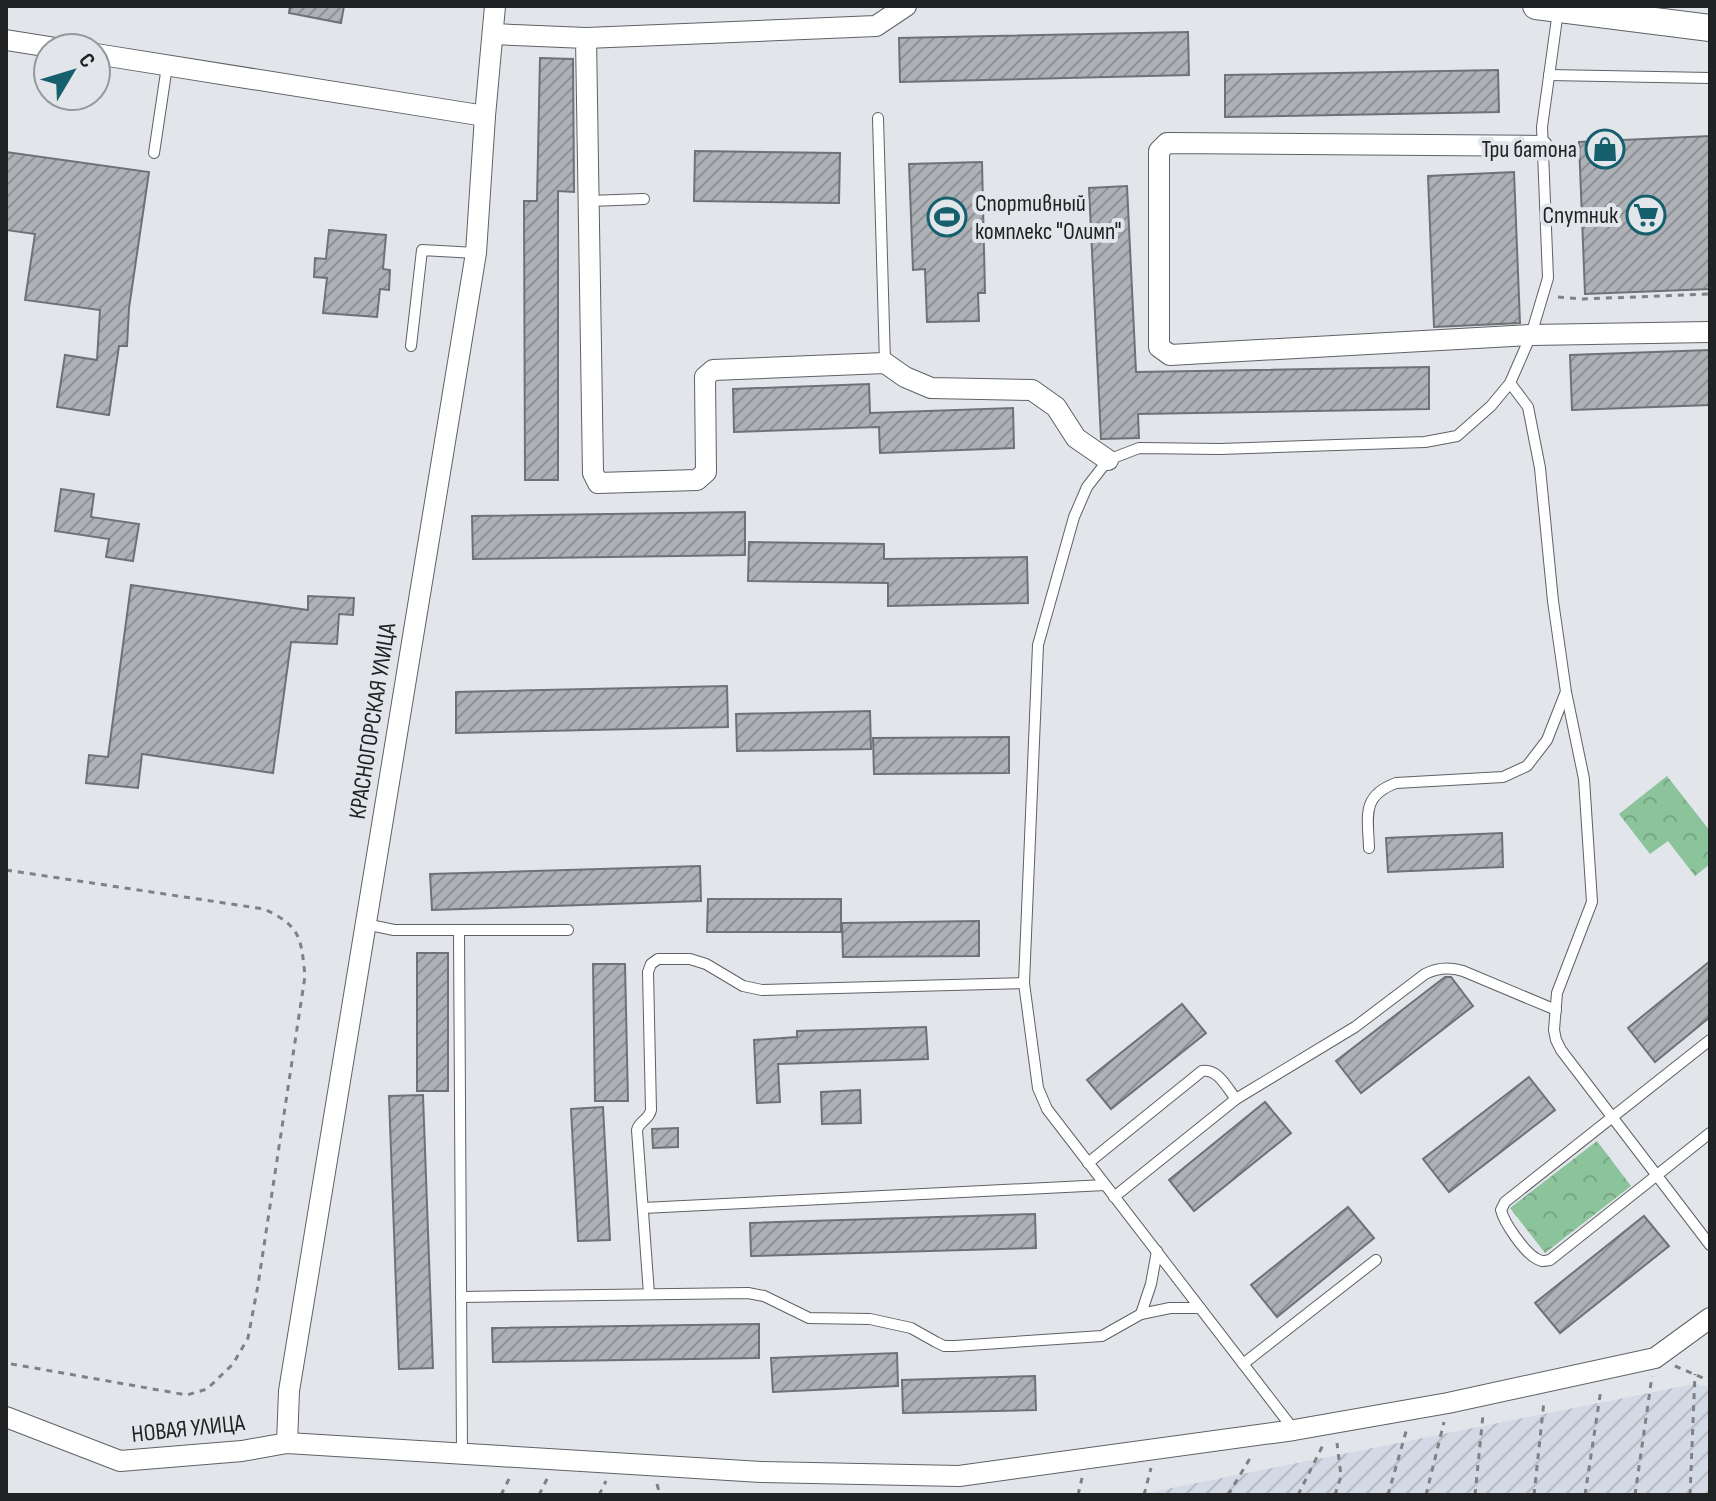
<svg xmlns="http://www.w3.org/2000/svg" width="1716" height="1501" font-family="'Sofia Sans Condensed',sans-serif">
<defs>
<pattern id="industrial-furrows" width="10" height="10" patternUnits="userSpaceOnUse" patternTransform="scale(2)"><rect width="10" height="10" fill="#d3d9e5"/><path d="M-1 1l2-2M0 10L10 0M9 11l2-2" fill="none" stroke="#b5bac4"/></pattern>
<pattern id="park-crowns" width="20" height="18" patternUnits="userSpaceOnUse" patternTransform="scale(2)"><rect width="20" height="18" fill="#8bc39b"/><path d="M2 6a3 3 0 1 1 6 0M12 15a3 3 0 1 1 6 0" fill="none" stroke="#78a785"/></pattern>
<pattern id="building-hatch" width="6" height="6" patternUnits="userSpaceOnUse" patternTransform="scale(2)"><rect width="6" height="6" fill="#aeb1b6"/><path d="M-1 1l2-2M0 6l6-6M5 7l2-2" fill="none" stroke="#8d9094"/></pattern>
</defs>
<rect width="100%" height="100%" fill="#e2e5ea"/>
<polygon fill="url(#industrial-furrows)" points="1694,1384 1710,1387 1710,1495 1137,1495"/>
<g fill="url(#park-crowns)">
<polygon points="1667,776 1710,831 1710,864 1695,876 1668,841 1650,854 1619,814"/>
<polygon points="1597,1141 1631,1186 1545,1253 1510,1208"/>
</g>
<g fill="url(#building-hatch)" stroke="#6f7176" stroke-width="2">
<polygon points="290,6 344,6 341,23 289,13"/>
<polygon points="1188,32 1189,75 900,82 899,38"/>
<polygon points="540,58 573,59 574,192 558,191 558,480 525,480 524,201 537,201"/>
<polygon points="1498,70 1499,112 1225,117 1225,75"/>
<polygon points="1710,136 1710,289 1585,294 1579,142"/>
<polygon points="695,151 840,153 839,203 694,201"/>
<polygon points="6,152 149,172 129,308 127,346 119,346 109,415 57,407 65,355 97,360 100,310 25,300 35,234 6,230"/>
<polygon points="982,162 985,293 978,293 979,321 927,322 925,269 913,270 909,164"/>
<polygon points="1514,172 1520,323 1434,327 1428,176"/>
<polygon points="1127,186 1136,372 1429,367 1429,409 1138,414 1139,438 1101,439 1089,188"/>
<polygon points="329,230 386,235 383,269 390,270 389,290 380,289 377,317 323,313 327,278 314,277 315,258 326,259"/>
<polygon points="1710,350 1710,405 1572,410 1570,355"/>
<polygon points="869,384 870,413 1013,408 1014,448 880,453 879,427 734,432 733,389"/>
<polygon points="61,489 94,494 91,517 139,524 133,561 106,557 109,539 55,531"/>
<polygon points="745,512 745,555 473,559 472,516"/>
<polygon points="749,542 884,544 884,559 1027,557 1028,603 888,606 888,583 748,581"/>
<polygon points="131,585 308,610 308,596 354,598 353,615 339,614 337,644 291,642 273,773 142,754 138,788 86,783 89,755 108,757"/>
<polygon points="727,686 728,727 456,733 456,692"/>
<polygon points="870,711 871,749 737,751 736,714"/>
<polygon points="1009,737 1009,773 874,774 873,738"/>
<polygon points="1502,833 1503,867 1388,872 1386,838"/>
<polygon points="700,866 701,901 432,910 430,874"/>
<polygon points="708,899 841,899 841,932 707,932"/>
<polygon points="979,921 979,956 843,957 842,923"/>
<rect x="417" y="953" width="31" height="138"/>
<polygon points="1710,961 1710,1017 1655,1062 1628,1028"/>
<polygon points="593,964 625,964 628,1101 595,1101"/>
<polygon points="1445,977 1451,977 1473,1006 1361,1093 1336,1061"/>
<polygon points="1182,1004 1206,1033 1111,1109 1087,1080"/>
<polygon points="926,1027 928,1059 778,1064 780,1102 757,1103 754,1040 797,1037 797,1031"/>
<polygon points="1529,1077 1555,1110 1449,1192 1423,1159"/>
<polygon points="860,1090 861,1123 822,1124 821,1092"/>
<polygon points="423,1095 433,1368 399,1369 389,1096"/>
<polygon points="1265,1102 1291,1133 1194,1211 1169,1180"/>
<polygon points="603,1107 610,1240 578,1241 571,1109"/>
<polygon points="678,1128 678,1147 653,1148 652,1129"/>
<polygon points="1348,1207 1374,1238 1277,1317 1251,1285"/>
<polygon points="1035,1214 1036,1248 751,1256 750,1223"/>
<polygon points="1644,1216 1669,1246 1560,1333 1535,1303"/>
<polygon points="759,1324 759,1358 493,1362 492,1328"/>
<polygon points="897,1353 898,1386 773,1392 771,1358"/>
<polygon points="1035,1376 1036,1410 903,1413 902,1380"/>
</g>
<g fill="none" stroke-linecap="round" stroke-linejoin="round">
<defs>
<g id="service">
<polyline points="1549,75 1710,78"/>
<polyline points="878,118 885,363"/>
<polyline points="154,153 167,66"/>
<polyline points="589,201 644,199"/>
<polyline points="411,346 422,250 476,253"/>
<polyline points="1510,383 1528,407 1540,468 1553,601 1566,692 1584,779 1592,902 1557,993 1554,1030 1556,1040 1561,1050 1710,1245"/>
<path d="M1369,848C1368,816 1361,796 1396,783L1503,777L1527,766L1547,740L1565,694"/>
<polyline points="365,924 394,930 568,930"/>
<polyline points="459,930 462,1453"/>
<path d="M1710,1040L1505,1202L1501,1210C1504,1223 1525,1253 1537,1259C1543,1262 1543,1261 1550,1260L1710,1133"/>
<path d="M1236,1099L1355,1027L1425,974C1437,968 1450,967 1463,971L1556,1010"/>
<path d="M1088,1163L1202,1071C1218,1068 1227,1088 1236,1099L1114,1197"/>
<polyline points="643,1208 1105,1185"/>
<path d="M649,1294L637,1130C639,1121 649,1120 651,1110L648,972L651,964L658,959H690L706,964L743,986L762,990L1024,983"/>
<polyline points="461,1297 748,1293 764,1296 809,1318 870,1319 911,1328 936,1342 944,1346 955,1346 1102,1336 1141,1314 1170,1308 1200,1308"/>
<polyline points="1141,1314 1151,1284 1157,1251"/>
<polyline points="1243,1364 1376,1260"/>
<polyline points="1294,1430 1047,1109 1038,1088 1024,983 1038,645 1074,517 1087,487 1108,460 1139,448 1220,449 1425,442 1457,436 1491,406 1510,383 1531,335 1548,278 1542,127 1558,11"/>
</g>
<g id="minor">
<polyline points="493,34 586,38 593,473 598,483 697,480 706,472 705,377 713,370 885,363 905,377 931,388 1032,390 1056,407 1076,438 1108,460"/>
<polyline points="586,38 876,26 906,6"/>
<polyline points="6,40 56,48"/>
<polyline points="96,54 485,116"/>
<polyline points="1542,146 1167,143 1159,151 1159,347 1170,355 1531,335 1710,332"/>
<polyline points="6,1417 120,1461 242,1451 287,1443 761,1472 959,1476 1294,1430 1448,1403 1655,1358 1710,1318"/>
<polyline points="287,1443 289,1391 476,253 485,116 495,6"/>
</g>
<polyline id="tertiary" points="1536,6 1710,28"/>
</defs>
<use href="#service" stroke="#5e6165" stroke-width="12"/>
<use href="#minor" stroke="#5e6165" stroke-width="22"/>
<use href="#tertiary" stroke="#5e6165" stroke-width="28"/>
<g stroke="#7f8184" stroke-width="3" stroke-dasharray="6 6" stroke-linecap="butt">
<polyline points="1558,297 1583,299 1710,294"/>
<path d="M6,870L264,909C301,926 301,938 305,976L258,1285L248,1338L233,1364L207,1389L187,1395L6,1363"/>
<polyline points="1675,1366 1710,1381"/>
<polyline points="657,1484 660,1495"/>
<polyline points="501,1495 511,1475"/>
<polyline points="539,1495 548,1477"/>
<polyline points="599,1495 606,1481"/>
<polyline points="1078,1495 1082,1478"/>
<polyline points="1144,1495 1151,1468"/>
<polyline points="1228,1495 1252,1455"/>
<polyline points="1298,1495 1323,1445"/>
<polyline points="1335,1495 1341,1476 1337,1443"/>
<polyline points="1388,1495 1407,1428"/>
<polyline points="1426,1495 1444,1422"/>
<polyline points="1475,1495 1483,1415"/>
<polyline points="1534,1495 1544,1401"/>
<polyline points="1585,1495 1601,1389"/>
<polyline points="1635,1495 1652,1376"/>
<polyline points="1690,1495 1695,1374"/>
</g>
<use href="#service" stroke="#fff" stroke-width="10"/>
<use href="#minor" stroke="#fff" stroke-width="20"/>
<use href="#tertiary" stroke="#fff" stroke-width="26"/>
</g>
<defs>
<symbol id="shop-ring" viewBox="-11 -11 22 22"><circle r="9.5" fill="#e2e5ea" stroke="#16606e" stroke-width="1.5"/><path d="M-5-2.5h2.3a2.7 3.5 0 0 1 5.4 0H5L5.5 6h-11ZM-1.5-2.5h3a1.5 2.3 0 0 0-3 0Z" fill="#16606e"/></symbol>
<symbol id="supermarket-ring" viewBox="-11 -11 22 22"><circle r="9.5" fill="#e2e5ea" stroke="#16606e" stroke-width="1.5"/><path d="M-6-5.5h2.5l.6 2H6L4.5 2H-2.5L-4.4-4H-6ZM-1.5 3.2a1.3 1.3 0 1 0 .1 0ZM3 3.2a1.3 1.3 0 1 0 .1 0Z" fill="#16606e"/></symbol>
<symbol id="stadium-ring" viewBox="-11 -11 22 22"><circle r="9.5" fill="#e2e5ea" stroke="#16606e" stroke-width="1.5"/><path d="M0-5a6.5 5 0 1 0 0 10a6.5 5 0 1 0 0-10ZM-3.5-1.8h7v3.6h-7Z" fill="#16606e"/></symbol>
</defs>
<g fill-rule="evenodd">
<use href="#shop-ring" x="1583" y="127" width="44" height="44"/>
<use href="#supermarket-ring" x="1624" y="193" width="44" height="44"/>
<use href="#stadium-ring" x="925" y="195" width="44" height="44"/>
</g>
<g text-anchor="middle" stroke-width="8" stroke-linejoin="round" paint-order="stroke">
<g font-size="24" fill="#212224" stroke="#e2e5ea" text-anchor="end">
<text x="1577" y="157">Три батона</text>
<text x="975" y="211" text-anchor="start">Спортивный<tspan x="975" dy="28">комплекс "Олимп"</tspan></text>
<text x="1618" y="223">Спутник</text>
</g>
<g font-size="24" fill="#212224" stroke="#e2e5ea">
<text transform="translate(372 721) rotate(-81)" y="8">КРАСНОГОРСКАЯ УЛИЦА</text>
<text transform="translate(188 1428) rotate(-6)" y="8">НОВАЯ УЛИЦА</text>
</g>
</g>
<rect width="1716" height="1501" fill="none" stroke="#212224" stroke-width="16"/>
<g transform="translate(72 72) rotate(52)"><circle r="38" fill="#e2e5ea" stroke="#95979b" stroke-width="2"/>
<path d="M0-6L14 30L0 20L-14 30Z" fill="#16606e"/>
<text y="-12" font-size="22" font-weight="bold" text-anchor="middle" fill="#212224">С</text>
</g>
</svg>
